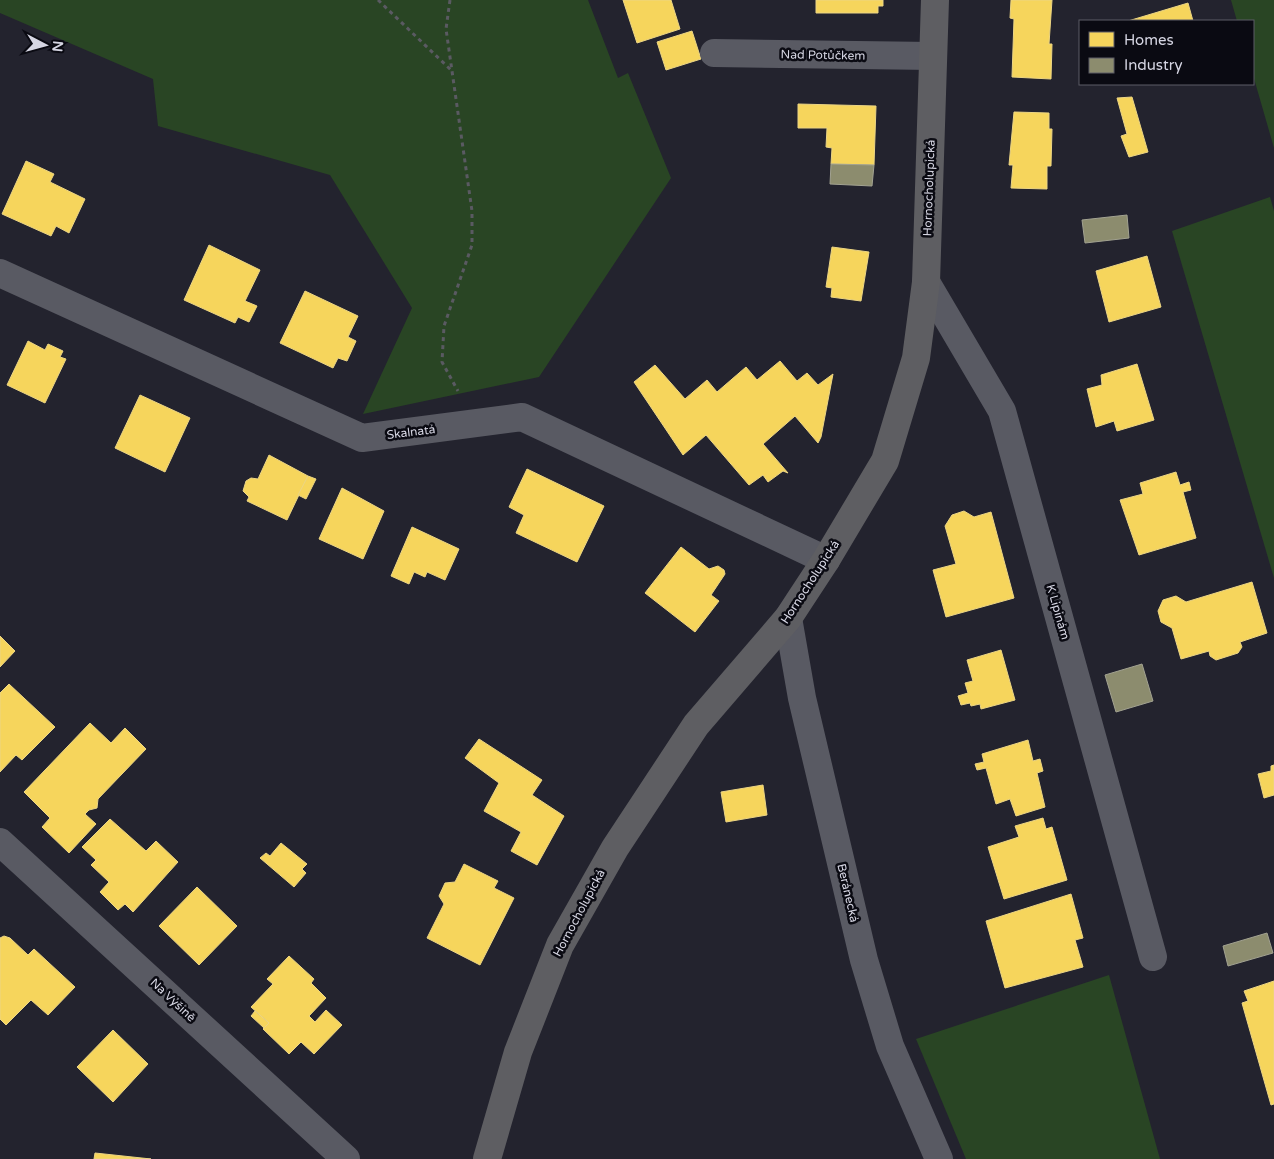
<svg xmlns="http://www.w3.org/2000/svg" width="1274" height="1159" font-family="'Varela Round',sans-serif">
<rect width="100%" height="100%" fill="#23232e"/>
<g fill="#294524">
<polygon points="0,0 588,0 618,78 628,73 671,178 539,377 363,414 412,308 330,175 158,126 153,79 0,13"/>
<polygon points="1231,0 1274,0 1274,148 1253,75 1253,21 1237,21"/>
<polygon points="1270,197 1274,211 1274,578 1172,231"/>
<polygon points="1109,975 1160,1159 966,1159 916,1039"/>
</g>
<g fill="#f6d55c" stroke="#ecd584">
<polygon points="623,0 671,0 680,29 637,43"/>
<polygon points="816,0 883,0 883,6 878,6 878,13 816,13"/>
<polygon points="1011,0 1052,0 1049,44 1052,44 1051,79 1012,77 1014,19 1010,18"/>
<polygon points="1188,3 1193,21 1128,21"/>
<polygon points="692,31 701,59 666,70 657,42"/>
<polygon points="1132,97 1148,152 1129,157 1121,136 1127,134 1117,98"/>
<polygon points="798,104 876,106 874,165 831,164 832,148 826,147 827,128 798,128"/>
<polygon points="1014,112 1049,113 1049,129 1052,129 1051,166 1047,166 1047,189 1011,188 1013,165 1009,165"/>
<polygon points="26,161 54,174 50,182 85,199 69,233 56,226 51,236 2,214"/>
<polygon points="209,245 260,270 245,301 257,306 249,322 238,317 235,323 184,300"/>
<polygon points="832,247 869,252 861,301 831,297 832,288 826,287"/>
<polygon points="1147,256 1161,307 1109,322 1096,271"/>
<polygon points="305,291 358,316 348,337 356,341 347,361 338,358 333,368 280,343"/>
<polygon points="28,341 45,350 48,344 63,351 60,357 66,359 45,403 7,385"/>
<polygon points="780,361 797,381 807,373 818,385 833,374 821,437 818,443 795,416 763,444 788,473 783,471 768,482 763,475 749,485 706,435 683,455 634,382 655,365 685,399 707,380 717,392 746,367 757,380"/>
<polygon points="1137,364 1154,420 1117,431 1114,421 1096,427 1087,389 1102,385 1101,375"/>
<polygon points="140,395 190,418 165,472 115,448"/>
<polygon points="269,455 308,476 287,520 247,501 249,497 243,491 246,481 251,478 258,479"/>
<polygon points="527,469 604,506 577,562 516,533 524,515 509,507"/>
<polygon points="1176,472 1180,485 1189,482 1191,490 1183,492 1196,538 1139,555 1120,500 1143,494 1140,483"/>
<polygon points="308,476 316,479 306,499 298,495"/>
<polygon points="342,488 384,511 363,559 319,539"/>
<polygon points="964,511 974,517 991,512 1014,598 946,617 933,570 956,564 945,526 952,515"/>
<polygon points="412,527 459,549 445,580 427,572 425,577 414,572 409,584 391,576"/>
<polygon points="681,547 709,569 718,566 724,570 725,574 711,595 719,601 695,632 645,593"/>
<polygon points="1252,582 1267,633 1240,642 1242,647 1238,653 1216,660 1210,656 1209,651 1181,659 1172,628 1161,622 1158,611 1163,600 1176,596 1186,602"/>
<polygon points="0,636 15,651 0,667"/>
<polygon points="1001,650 1015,700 981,709 980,704 971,706 970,703 961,705 958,696 968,693 965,683 973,681 967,660"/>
<polygon points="9,684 55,727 22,760 16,755 0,772 0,693"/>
<polygon points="90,723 111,743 125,728 146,749 98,799 97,808 89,810 85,814 96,824 69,853 42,827 50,818 24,792"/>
<polygon points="479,739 542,780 532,795 564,816 537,865 511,851 521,832 484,811 499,783 465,758"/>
<polygon points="1028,740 1033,761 1040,759 1043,771 1037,773 1045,807 1016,816 1010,799 996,804 986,768 977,770 975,764 984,762 982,754"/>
<polygon points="1274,765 1274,795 1264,798 1258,774 1271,771 1271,766"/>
<polygon points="763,785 767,815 726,822 721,792"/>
<polygon points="1043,818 1046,829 1052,827 1067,880 1004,899 988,847 1019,837 1015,826"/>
<polygon points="110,819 146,851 156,841 178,862 133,912 125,904 118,910 100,892 109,882 91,865 96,860 82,847"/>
<polygon points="281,843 307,864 302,869 306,873 294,887 260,858 266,853 270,856"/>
<polygon points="464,864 498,881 494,888 514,898 480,965 427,938 444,904 439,896 445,883 455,882"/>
<polygon points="197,887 237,926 199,965 159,926"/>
<polygon points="1071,894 1083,938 1075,940 1083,967 1005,988 986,921"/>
<polygon points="4,936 10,938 28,955 34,949 75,987 48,1015 31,1000 6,1025 0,1019 0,938"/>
<polygon points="289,956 314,979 311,983 326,998 309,1016 315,1022 326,1010 342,1025 314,1054 301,1042 289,1054 263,1029 269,1023 251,1007 273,984 267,979"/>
<polygon points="1274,981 1274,1104 1271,1105 1242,1003 1248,1001 1244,991"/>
<polygon points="255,1011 269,1023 264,1028 251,1016"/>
<polygon points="113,1030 148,1064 113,1102 77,1067"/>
<polygon points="95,1153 151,1159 94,1159"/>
</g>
<g fill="#8c8c6e" stroke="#a2a291">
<polygon points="831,164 874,165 872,186 830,184"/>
<polygon points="1127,215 1129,238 1085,243 1082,220"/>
<polygon points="1142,664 1153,701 1116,712 1105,675"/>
<polygon points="1267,933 1273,953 1228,966 1223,946"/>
</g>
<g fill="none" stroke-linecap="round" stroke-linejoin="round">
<g stroke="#5a5a62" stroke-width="3" stroke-dasharray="4 4" stroke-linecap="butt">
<polyline points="378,0 452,71"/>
<polyline points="450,0 446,29 472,211 472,245 444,326 442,362 458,391"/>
</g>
<g stroke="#595a63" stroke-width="28">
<polyline points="714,53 933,56"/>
<polyline points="0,273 362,438 522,417 826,560"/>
<polyline points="926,282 1002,411 1153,957"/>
<polyline points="788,618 802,698 864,960 890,1046 939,1159"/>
<polyline points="0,842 346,1159"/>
</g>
<polyline stroke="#5e5e62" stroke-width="28" points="487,1159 518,1052 560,945 615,848 696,725 788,618 826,560 885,461 916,358 926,282 935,0"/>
</g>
<g text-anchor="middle" stroke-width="5" stroke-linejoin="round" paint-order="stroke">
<g font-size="12" fill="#d6d6e3" stroke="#0a0a12">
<text transform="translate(823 55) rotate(1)" y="4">Nad Potůčkem</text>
<text transform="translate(929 188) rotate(-88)" y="4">Hornocholupická</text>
<text transform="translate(411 432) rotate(-7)" y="4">Skalnatá</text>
<text transform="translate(810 582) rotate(-57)" y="4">Hornocholupická</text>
<text transform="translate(1058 612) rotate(74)" y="4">K Lipinám</text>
<text transform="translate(848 893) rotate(77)" y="4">Beránecká</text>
<text transform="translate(579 913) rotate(-62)" y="4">Hornocholupická</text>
<text transform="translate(173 1000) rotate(43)" y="4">Na Výšině</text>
</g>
</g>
<rect x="1079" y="20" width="175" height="65" fill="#0a0a12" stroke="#5c5c66"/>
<rect x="1089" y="32" width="25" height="15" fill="#f6d55c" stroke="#5c5c66"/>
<text x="1124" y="45" font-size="15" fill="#d6d6e3">Homes</text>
<rect x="1089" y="58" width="25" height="15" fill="#8c8c6e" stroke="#5c5c66"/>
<text x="1124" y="70" font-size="15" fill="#d6d6e3">Industry</text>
<g transform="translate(45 45) rotate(96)" stroke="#0a0a12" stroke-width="4" paint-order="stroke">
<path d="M0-4L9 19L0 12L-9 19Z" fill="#d6d6e3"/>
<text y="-8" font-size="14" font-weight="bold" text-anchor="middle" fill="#d6d6e3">N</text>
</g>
</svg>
